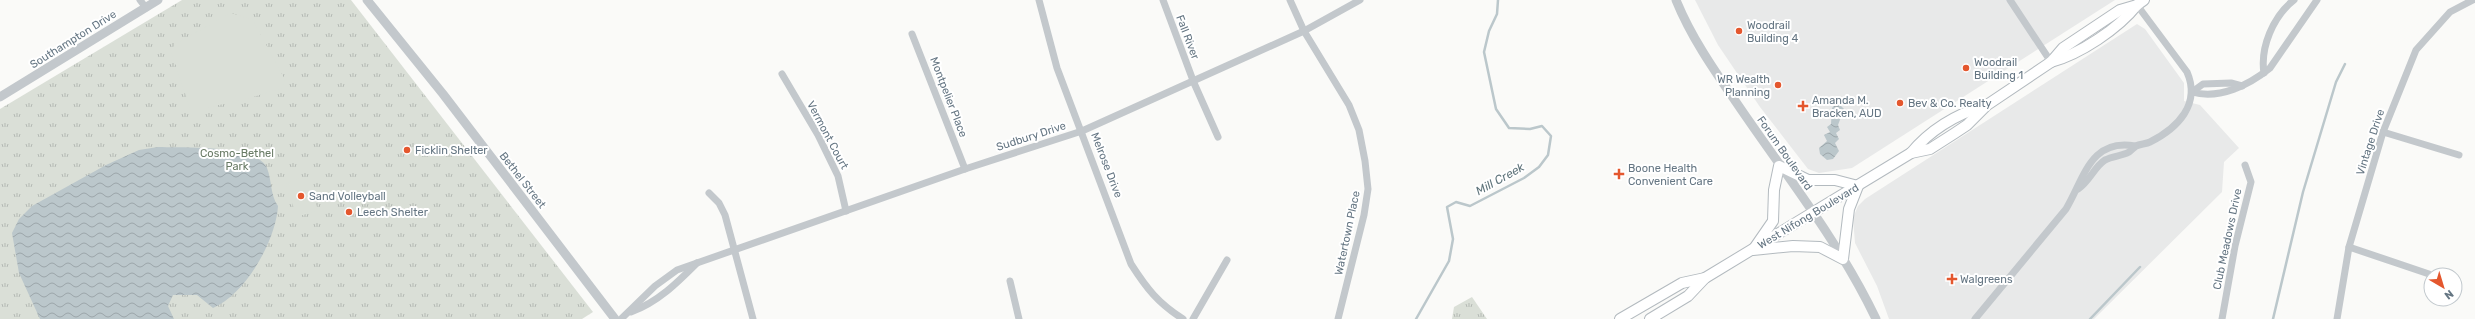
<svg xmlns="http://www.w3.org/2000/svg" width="2475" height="319" font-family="Rubik,sans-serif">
<defs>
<pattern id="grass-tufts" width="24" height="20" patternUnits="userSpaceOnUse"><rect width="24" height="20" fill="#dadfd7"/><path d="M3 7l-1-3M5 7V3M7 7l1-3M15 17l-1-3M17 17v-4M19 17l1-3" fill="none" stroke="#b4b9b4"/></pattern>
<pattern id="water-waves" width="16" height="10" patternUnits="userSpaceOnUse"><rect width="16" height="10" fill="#bbc7cb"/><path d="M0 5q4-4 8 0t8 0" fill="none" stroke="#9ca6aa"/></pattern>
</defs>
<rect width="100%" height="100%" fill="#fafaf8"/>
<g fill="#e8e9e9">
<polygon points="1695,0 2115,0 1852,168 1819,173 1808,169 1760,107 1718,45"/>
<polygon points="2137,24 2145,29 2184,83 2184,101 2200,105 2239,148 2224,162 2222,192 2094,319 1889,319 1877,286 1855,243 1853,218 1858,206 1865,199"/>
</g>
<g fill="url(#grass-tufts)">
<polygon points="182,0 351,0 593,312 582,319 0,319 0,109"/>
<polygon points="1472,297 1487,319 1452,319 1454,307"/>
</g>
<g fill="#dadfd7">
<polygon points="231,13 253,20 285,80 282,88 253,97 198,110 190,108 171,51 175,44"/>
<polygon points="303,177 306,179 317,207 315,211 300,216 296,214 286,186 287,183"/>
</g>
<g fill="url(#water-waves)">
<polygon points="1836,104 1840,105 1844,109 1838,125 1840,130 1836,133 1839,139 1835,143 1839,151 1833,159 1827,160 1820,154 1819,148 1827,141 1824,135 1830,132 1827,127 1831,124 1832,108"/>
<path d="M158,147C181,148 257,144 267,168C272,180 270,195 278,206C276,240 246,294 213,308L197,295H173L168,306L174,319H40L19,273L12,233L19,219L32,206L106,165L139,150Z"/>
</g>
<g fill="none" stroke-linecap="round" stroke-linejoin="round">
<g stroke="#bbc7cb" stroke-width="2.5">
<polyline points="1416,319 1449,261 1453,239 1447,207 1456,202 1470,206 1524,178 1539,167 1548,155 1551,136 1542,126 1530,129 1509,128 1496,109 1484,52 1489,31 1497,14 1498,0"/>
<polyline points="2090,319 2140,267"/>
<polyline points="2273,319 2303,192 2336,82 2345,64"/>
</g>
<defs>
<g id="secondary">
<path d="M2051,62C2080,54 2118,29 2137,5"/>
<path d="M1911,153C1930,130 1957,114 1986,105"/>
<polygon points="1779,166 1808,180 1835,180 1858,186 1849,209 1843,259 1820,247 1793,246 1753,250 1773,221 1774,190"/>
<polyline points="1620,319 1682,283 1705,278"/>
<polyline points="1650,319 1688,296 1705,278 1911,153 1930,149 1955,133 1967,125 1987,105 2051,62 2063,48 2120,10 2137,5 2144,0"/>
</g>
</defs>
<use href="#secondary" stroke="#b3babf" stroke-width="12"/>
<g stroke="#c3c8cc" stroke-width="7">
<polyline points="140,0 146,8"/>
<path d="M1039,0L1057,68L1131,264C1147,289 1158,303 1183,319"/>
<polyline points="1163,0 1194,83 1218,137"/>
<polyline points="1290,0 1304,31 1349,105 1359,130 1365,161 1368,189 1364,215 1338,319"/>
<polyline points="2010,0 2051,62"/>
<polyline points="912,34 965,169"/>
<path d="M2264,73C2260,48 2273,16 2294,0"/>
<polyline points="782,74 818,135 838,176 846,211"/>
<path d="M2192,92C2219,100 2249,85 2270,68L2317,0"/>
<polyline points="2192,92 2203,84 2231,83 2242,86"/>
<polyline points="2383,132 2459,155"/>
<path d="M2078,189C2090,181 2094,167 2105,160C2113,156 2122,156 2129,152C2131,151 2133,148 2136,146C2140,144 2146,144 2150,142C2178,128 2201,104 2187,72L2137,5"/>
<polyline points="709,193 719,203 725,215 753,319"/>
<polyline points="2349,247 2429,274"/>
<polyline points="1010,281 1019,319"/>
<path d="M631,312C658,302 677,283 697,263"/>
<polyline points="621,319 655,286 677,270 965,169 1082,131 1304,31 1360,0"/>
<polyline points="1193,319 1227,260"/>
<path d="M1975,319L2066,209C2084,179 2090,138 2135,146"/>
<polyline points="2222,319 2235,246 2251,182 2245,165"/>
<polyline points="2337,319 2349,247 2383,132 2416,50 2450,12 2473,0"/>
</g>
<g stroke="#c3c8cc" stroke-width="9">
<polyline points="367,0 443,94 615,319"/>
<path d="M1676,0C1691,37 1714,70 1736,102C1784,173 1839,241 1876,319"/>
<polyline points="0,97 158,0"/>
</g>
<use href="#secondary" stroke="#fff" stroke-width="10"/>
</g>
<g fill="#e4572e" stroke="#fff" stroke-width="1.5">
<circle cx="1739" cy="31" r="4"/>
<circle cx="1966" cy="68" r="4"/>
<circle cx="1778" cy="85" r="4"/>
<circle cx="1900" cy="103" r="4"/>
<path d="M1801 100h4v4h4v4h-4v4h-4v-4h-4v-4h4z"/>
<circle cx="407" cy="150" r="4"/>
<path d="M1617 168h4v4h4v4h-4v4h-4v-4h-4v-4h4z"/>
<circle cx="301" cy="196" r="4"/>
<circle cx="349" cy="212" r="4"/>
<path d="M1950 273h4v4h4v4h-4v4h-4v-4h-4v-4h4z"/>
</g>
<g text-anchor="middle" stroke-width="4" stroke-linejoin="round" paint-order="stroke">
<g font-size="11" fill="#657683" stroke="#fff" text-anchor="start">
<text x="1747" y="29">Woodrail<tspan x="1747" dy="13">Building 4</tspan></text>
<text x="1974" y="66">Woodrail<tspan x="1974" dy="13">Building 1</tspan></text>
<text x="1770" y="83" text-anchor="end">WR Wealth<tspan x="1770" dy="13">Planning</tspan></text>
<text x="1812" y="104">Amanda M.<tspan x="1812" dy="13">Bracken, AUD</tspan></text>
<text x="1908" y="107">Bev &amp; Co. Realty</text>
<text x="415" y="154">Ficklin Shelter</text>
<text x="1628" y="172">Boone Health<tspan x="1628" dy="13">Convenient Care</tspan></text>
<text x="309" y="200">Sand Volleyball</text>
<text x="357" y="216">Leech Shelter</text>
<text x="1960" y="283">Walgreens</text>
</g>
<g font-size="11" fill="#657683" stroke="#fff">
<text transform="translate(1188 37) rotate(69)" y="4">Fall River</text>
<text transform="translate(73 39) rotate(-32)" y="4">Southampton Drive</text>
<text transform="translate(949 97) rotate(69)" y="4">Montpelier Place</text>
<text transform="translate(828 135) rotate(62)" y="4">Vermont Court</text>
<text transform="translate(1031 136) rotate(-18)" y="4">Sudbury Drive</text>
<text transform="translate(2370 142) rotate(-72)" y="4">Vintage Drive</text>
<text transform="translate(1785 153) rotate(55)" y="4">Forum Boulevard</text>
<text transform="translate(1107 165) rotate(69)" y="4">Melrose Drive</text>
<text transform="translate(523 180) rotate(52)" y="4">Bethel Street</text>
<text transform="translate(1808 216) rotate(-31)" y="4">West Nifong Boulevard</text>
<text transform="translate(1347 233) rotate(-78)" y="4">Watertown Place</text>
<text transform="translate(2227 239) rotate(-78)" y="4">Club Meadows Drive</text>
</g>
<g font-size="11" fill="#687a64" stroke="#fff">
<text x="237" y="157">Cosmo-Bethel<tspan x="237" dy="13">Park</tspan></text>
</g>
<g font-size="12" font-style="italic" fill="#60757c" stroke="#fff">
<text transform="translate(1500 179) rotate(-29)" y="4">Mill Creek</text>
</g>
</g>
<g transform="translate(2443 287) rotate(142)"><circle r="19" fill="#ffffff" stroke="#c1c8cd"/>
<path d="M0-3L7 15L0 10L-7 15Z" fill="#e4572e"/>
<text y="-6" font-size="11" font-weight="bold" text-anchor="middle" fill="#657683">N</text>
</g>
</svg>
